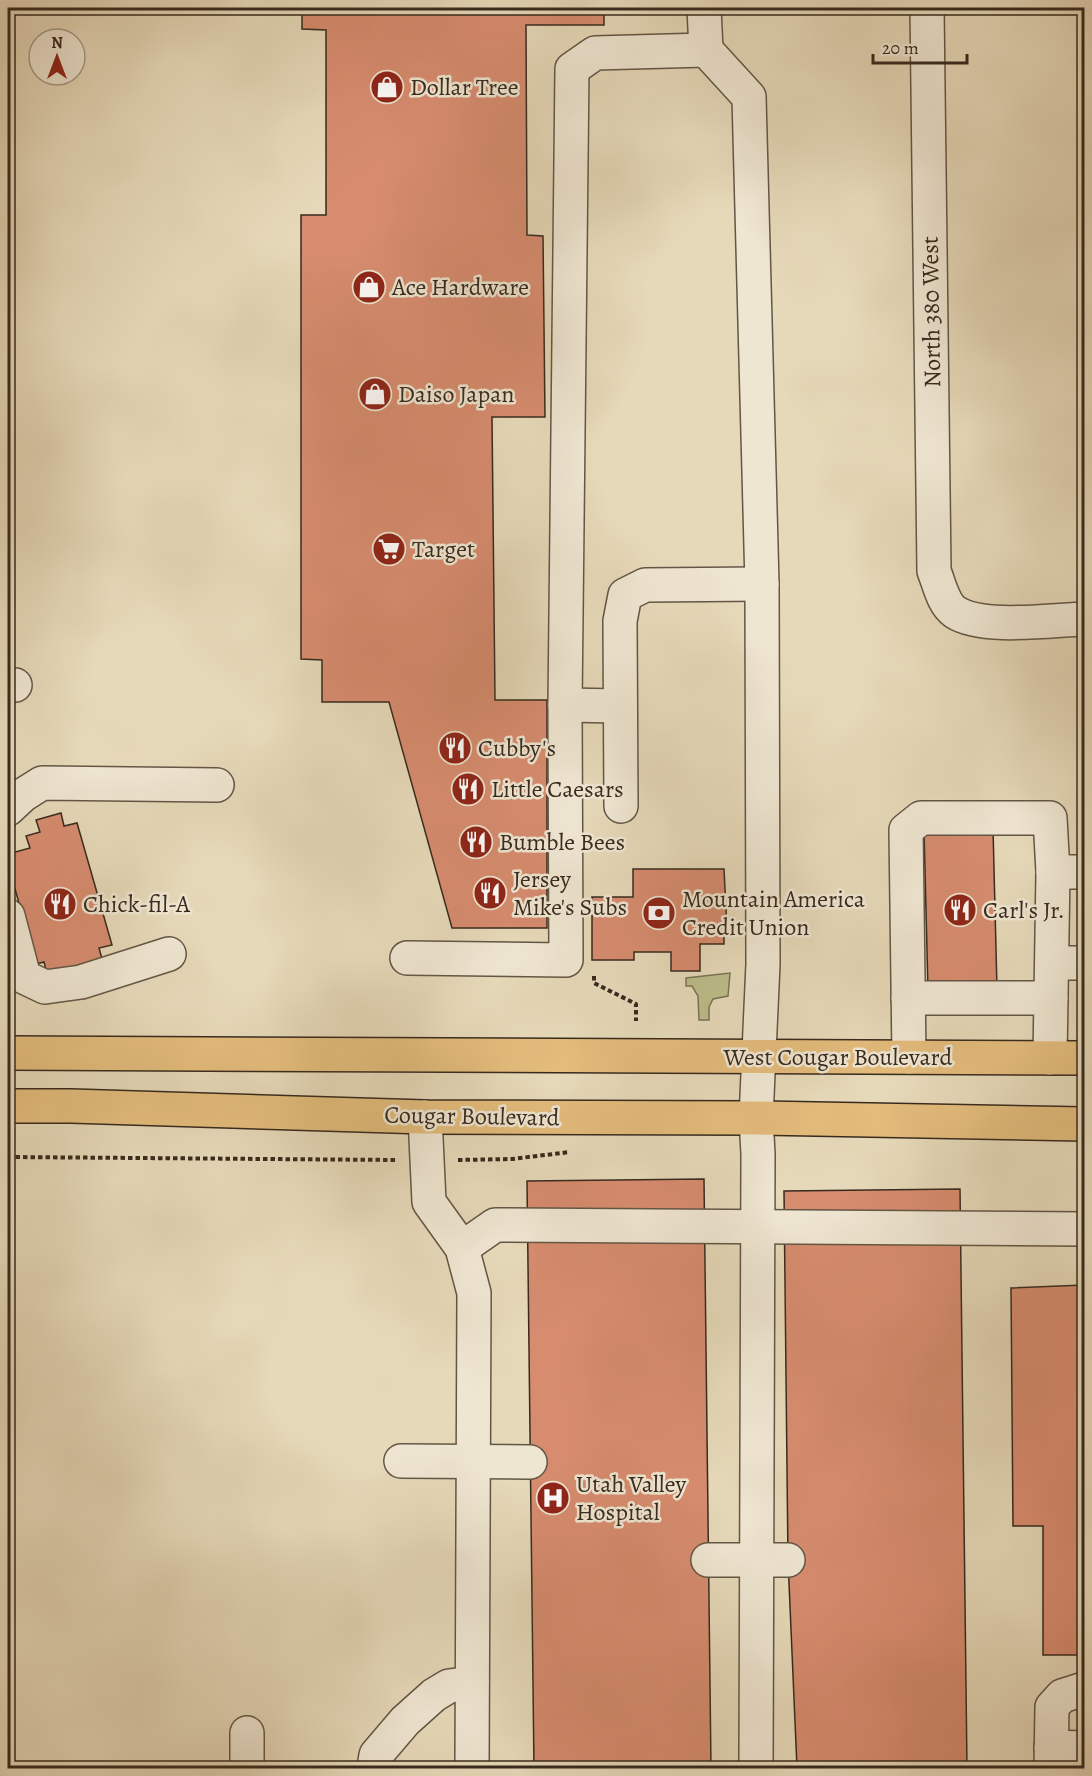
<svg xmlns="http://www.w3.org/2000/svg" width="1092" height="1776" font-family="Alegreya,serif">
<rect width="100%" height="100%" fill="#e6d9b9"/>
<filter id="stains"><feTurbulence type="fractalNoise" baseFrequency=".00333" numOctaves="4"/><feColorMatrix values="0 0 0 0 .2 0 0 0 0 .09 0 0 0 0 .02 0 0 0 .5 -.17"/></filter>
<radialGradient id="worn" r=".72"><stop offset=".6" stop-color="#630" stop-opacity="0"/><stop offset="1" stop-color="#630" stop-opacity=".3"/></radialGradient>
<polygon fill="#bcbd8a" stroke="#7a7454" stroke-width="1.5" points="730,973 728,996 713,999 709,1007 709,1020 699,1020 698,996 692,986 686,986 686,978"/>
<g fill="#d78c6f" stroke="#372a1e" stroke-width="1.5">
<polygon points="302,8 604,8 604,25 526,25 527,235 543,236 545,417 492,417 495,700 547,700 547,928 452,928 389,702 322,702 322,660 301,659 301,215 326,215 326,30 302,29"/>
<polygon points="61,813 64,826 77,823 112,945 99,948 104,966 49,981 44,962 36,964 8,864 8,854 30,848 26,836 40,832 36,820"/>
<polygon points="993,828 997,989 928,991 924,830"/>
<polygon points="633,869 724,869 727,929 724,929 724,944 700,944 700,971 671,971 671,952 634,952 634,960 592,960 592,897 633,897"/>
<polygon points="704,1179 711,1768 534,1768 527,1181"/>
<polygon points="960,1189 967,1768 797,1768 788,1560 784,1191"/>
<polygon points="1084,1285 1084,1683 1083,1683 1082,1655 1043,1655 1043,1526 1013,1526 1011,1288"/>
</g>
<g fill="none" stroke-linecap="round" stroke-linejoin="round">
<defs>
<g id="minor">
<polyline points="704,8 706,50 749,97 762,584 763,964 756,1118 758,1154 756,1768"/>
<path d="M927,8L934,571C939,583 943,604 955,612C982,630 1052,620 1084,619"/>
<polyline points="8,685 15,685"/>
<polyline points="565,705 620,706"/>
<polyline points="621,806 620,621 625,595 645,585 762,584"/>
<polyline points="8,809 23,795 42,783 217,785"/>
<polyline points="8,916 24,977 45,987 81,982 169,954"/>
<polyline points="407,958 566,960 565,705 572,69 595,53 706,50"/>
<polyline points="1052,963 1084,963"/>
<polyline points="908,998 1051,998"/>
<polyline points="909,1057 906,830 921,818 1050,818 1053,872"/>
<polyline points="1050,1058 1053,872 1084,872"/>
<polyline points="425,1117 429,1202 462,1248 495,1225 1084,1229"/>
<polyline points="462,1248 474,1293 472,1768"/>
<polyline points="401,1461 530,1462"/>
<polyline points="708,1560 788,1560"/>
<polyline points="247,1733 247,1768"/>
<polyline points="1051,1747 1084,1748"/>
<polyline points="374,1768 376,1755 405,1721 434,1695 449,1686 472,1683"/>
<polyline points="1051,1768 1052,1707 1062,1696 1084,1689"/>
</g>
<g id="major">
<polyline points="8,1053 1084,1058"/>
<polyline points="8,1106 71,1106 425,1117 756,1118 1084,1124"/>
</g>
</defs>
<use href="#minor" stroke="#635645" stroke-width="36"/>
<use href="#major" stroke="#372a1e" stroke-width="36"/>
<g stroke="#372a1e" stroke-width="4" stroke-dasharray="4.5 3" stroke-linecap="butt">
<polyline points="594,976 594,983 636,1004 636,1021"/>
<polyline points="8,1157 397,1160"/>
<polyline points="458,1160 512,1159 570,1152"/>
</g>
<use href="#minor" stroke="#efe6d2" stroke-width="33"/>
<use href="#major" stroke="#e3bc7c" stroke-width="33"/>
</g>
<defs>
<symbol id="shop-disc" viewBox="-11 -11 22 22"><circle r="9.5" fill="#8f2418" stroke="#efe6d2"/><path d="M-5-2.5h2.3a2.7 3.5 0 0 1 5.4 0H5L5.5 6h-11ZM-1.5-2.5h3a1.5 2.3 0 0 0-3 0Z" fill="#fff"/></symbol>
<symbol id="supermarket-disc" viewBox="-11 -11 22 22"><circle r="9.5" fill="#8f2418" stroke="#efe6d2"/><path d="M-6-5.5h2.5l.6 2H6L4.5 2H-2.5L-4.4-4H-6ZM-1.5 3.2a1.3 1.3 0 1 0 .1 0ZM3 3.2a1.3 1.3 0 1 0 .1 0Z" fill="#fff"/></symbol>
<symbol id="restaurant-disc" viewBox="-11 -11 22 22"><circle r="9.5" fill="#8f2418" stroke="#efe6d2"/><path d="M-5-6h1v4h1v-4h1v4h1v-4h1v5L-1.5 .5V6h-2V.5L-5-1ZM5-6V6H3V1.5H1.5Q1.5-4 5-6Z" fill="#fff"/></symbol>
<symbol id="bank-disc" viewBox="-11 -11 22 22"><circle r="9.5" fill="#8f2418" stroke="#efe6d2"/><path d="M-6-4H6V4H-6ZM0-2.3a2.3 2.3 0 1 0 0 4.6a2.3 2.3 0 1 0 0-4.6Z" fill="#fff"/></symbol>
<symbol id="hospital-disc" viewBox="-11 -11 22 22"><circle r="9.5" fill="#8f2418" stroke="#efe6d2"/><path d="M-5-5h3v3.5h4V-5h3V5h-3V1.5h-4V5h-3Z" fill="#fff"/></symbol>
</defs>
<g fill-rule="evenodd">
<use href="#shop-disc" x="368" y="68" width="38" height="38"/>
<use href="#shop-disc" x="350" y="268" width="38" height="38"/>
<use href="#shop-disc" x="356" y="375" width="38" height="38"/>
<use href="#supermarket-disc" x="370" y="530" width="38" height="38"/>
<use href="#restaurant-disc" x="436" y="729" width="38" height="38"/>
<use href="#restaurant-disc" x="449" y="770" width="38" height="38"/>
<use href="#restaurant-disc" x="457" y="823" width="38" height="38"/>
<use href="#restaurant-disc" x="471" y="874" width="38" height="38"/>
<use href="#restaurant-disc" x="41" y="885" width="38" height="38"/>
<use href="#restaurant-disc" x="941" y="891" width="38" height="38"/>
<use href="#bank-disc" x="640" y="894" width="38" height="38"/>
<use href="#hospital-disc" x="534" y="1479" width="38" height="38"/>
</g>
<g text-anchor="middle" stroke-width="5" stroke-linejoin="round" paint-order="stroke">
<g font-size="24" fill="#372a1e" stroke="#efe6d2" text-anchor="start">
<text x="410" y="95">Dollar Tree</text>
<text x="392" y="295">Ace Hardware</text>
<text x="398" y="402">Daiso Japan</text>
<text x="412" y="557">Target</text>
<text x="478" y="756">Cubby's</text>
<text x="491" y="797">Little Caesars</text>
<text x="499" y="850">Bumble Bees</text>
<text x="513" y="887">Jersey<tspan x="513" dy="28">Mike's Subs</tspan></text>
<text x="682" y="907">Mountain America<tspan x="682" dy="28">Credit Union</tspan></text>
<text x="83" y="912">Chick-fil-A</text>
<text x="983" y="918">Carl's Jr.</text>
<text x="576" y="1492">Utah Valley<tspan x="576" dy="28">Hospital</tspan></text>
</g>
<g font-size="24" fill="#372a1e" stroke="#efe6d2">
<text transform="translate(931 312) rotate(-91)" y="8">North 380 West</text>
<text x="838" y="1065">West Cougar Boulevard</text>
<text transform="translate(472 1116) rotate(1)" y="8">Cougar Boulevard</text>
</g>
</g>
<rect width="1092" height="1776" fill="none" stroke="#e6d9b9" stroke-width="30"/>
<rect x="9" y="9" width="1074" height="1758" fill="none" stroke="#372a1e" stroke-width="3"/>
<rect x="15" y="15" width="1062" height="1746" fill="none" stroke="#372a1e" stroke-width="1.5"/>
<g transform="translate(57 57)"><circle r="28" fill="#efe6d2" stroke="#a59b8a" stroke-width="1.5"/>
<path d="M0-4.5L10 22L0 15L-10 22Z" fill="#8f2418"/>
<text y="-9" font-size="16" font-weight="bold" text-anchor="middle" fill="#372a1e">N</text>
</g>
<path d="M873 54v9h94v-9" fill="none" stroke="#372a1e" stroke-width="3"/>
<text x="882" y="54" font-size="18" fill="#372a1e" stroke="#efe6d2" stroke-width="4.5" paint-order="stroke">20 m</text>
<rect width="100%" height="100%" filter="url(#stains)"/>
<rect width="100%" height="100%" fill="url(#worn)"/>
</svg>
